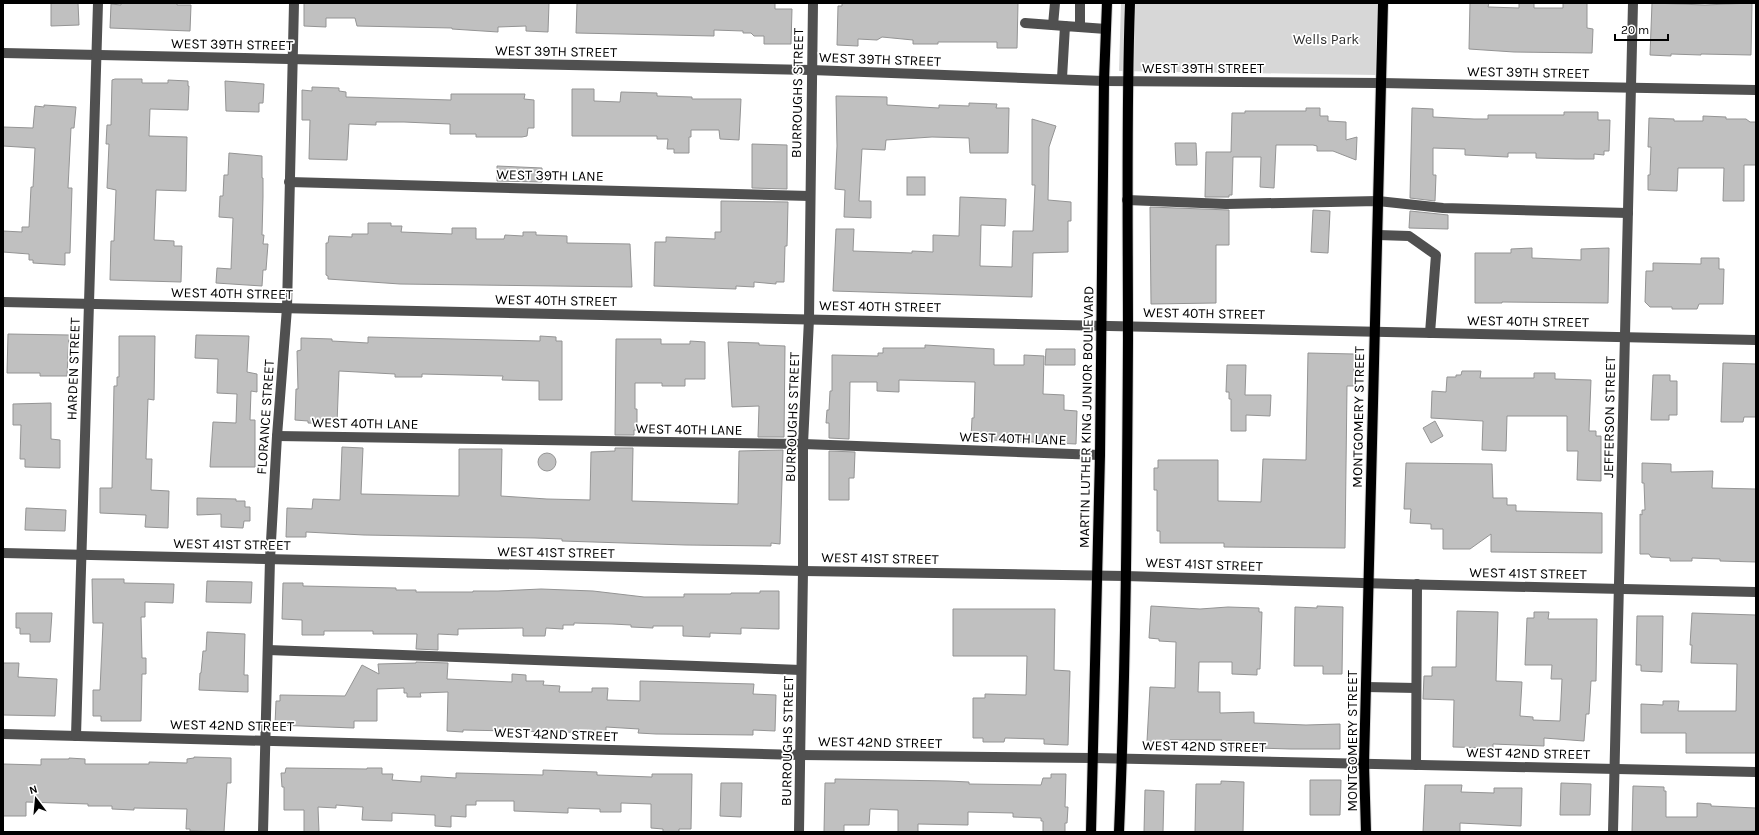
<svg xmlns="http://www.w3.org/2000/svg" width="1759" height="835" font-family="Karla,sans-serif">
<rect width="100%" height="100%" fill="#fff"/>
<polygon fill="#d7d7d7" points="1121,3 1378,3 1376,75 1119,71"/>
<g fill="#c0c0c0" stroke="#949494">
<polygon points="51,3 78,3 79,25 51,26"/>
<polygon points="121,3 177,3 177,5 191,5 190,31 110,28 111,4 121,5"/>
<polygon points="304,3 549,3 548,32 526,31 526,26 498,27 498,32 452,29 452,28 357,26 355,18 326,18 326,27 304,26"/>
<polygon points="577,3 775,3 775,9 792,9 791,44 764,44 764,36 754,36 751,33 743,33 743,31 714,30 714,36 576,33"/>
<polygon points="842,3 1018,3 1017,48 997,48 997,42 938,42 938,44 913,44 913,40 882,37 877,40 858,39 858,46 837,45 838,6 842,6"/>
<polygon points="1470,3 1489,3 1488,7 1519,8 1519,3 1534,3 1534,8 1563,8 1563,3 1587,3 1587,28 1593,29 1592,53 1514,52 1469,49"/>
<polygon points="1652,3 1705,5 1752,3 1751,55 1701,54 1701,55 1671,54 1671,56 1650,55"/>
<polygon points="115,79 142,79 142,83 168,83 168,80 188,81 188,86 189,86 188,110 150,109 149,136 187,137 186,191 156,190 154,240 174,241 174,246 182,246 181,282 110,280 111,241 114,241 116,190 107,188 109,144 106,144 107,125 111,125 112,80"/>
<polygon points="225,81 264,84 263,103 259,103 259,112 226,111"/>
<polygon points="312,87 339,88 339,91 346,92 346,97 451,100 451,94 525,94 524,99 534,100 534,128 528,128 527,136 522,137 476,137 476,134 450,134 450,124 404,122 376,122 376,125 349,124 347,160 309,159 310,120 302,120 302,90 312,91"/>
<polygon points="572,89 594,89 594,101 620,102 621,92 657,93 657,96 692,97 692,99 741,99 739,140 720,139 719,130 691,130 691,137 689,137 689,153 674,153 674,149 667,149 668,139 657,139 657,136 572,136"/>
<polygon points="836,96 887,97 887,105 939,108 939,105 969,106 969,103 997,104 996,108 1009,108 1008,153 970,153 969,138 932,137 886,140 885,150 862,149 859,201 871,201 871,218 844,217 845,190 835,189 837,146"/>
<polygon points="44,105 76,107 74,128 71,128 68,188 72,188 70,253 65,253 65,265 33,263 33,260 29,260 29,254 3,252 3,231 22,232 22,227 29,227 31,187 33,187 35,148 3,146 3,127 33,128 35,106 44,107"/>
<polygon points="1306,108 1320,108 1320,116 1328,116 1328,121 1346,122 1346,140 1357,137 1356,160 1333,151 1317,151 1317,146 1313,145 1276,145 1274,188 1260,187 1261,157 1233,157 1232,195 1229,195 1229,197 1205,197 1206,152 1231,152 1232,113 1245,113 1245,111 1306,111"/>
<polygon points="1412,108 1433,109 1433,117 1474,119 1488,119 1488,115 1564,115 1564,112 1598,112 1598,120 1610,120 1609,151 1604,151 1604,155 1594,154 1594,159 1576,159 1536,158 1536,153 1508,153 1508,157 1465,155 1465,149 1433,148 1433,175 1436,175 1435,201 1410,198"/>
<polygon points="1703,116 1726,117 1726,119 1746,119 1750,122 1756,122 1756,165 1744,165 1744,201 1723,201 1724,168 1678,168 1677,191 1648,190 1648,175 1650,175 1651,147 1648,147 1649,118 1674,119 1674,121 1703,121"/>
<polygon points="1032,119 1056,126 1049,147 1048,200 1071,202 1071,221 1068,221 1068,252 1033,253 1032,297 833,291 836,229 854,229 853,251 912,253 912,251 933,252 933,235 959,236 960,197 1006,199 1005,226 981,225 980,266 1012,267 1013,231 1033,231 1035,185 1032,185"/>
<polygon points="1175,143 1196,143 1197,165 1176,165"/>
<polygon points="752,144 787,145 787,189 752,188"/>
<polygon points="229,153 262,156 262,178 263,178 263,197 262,235 264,235 263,244 268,244 266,270 263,270 262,286 216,283 217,268 231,269 233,218 219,217 220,196 223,196 224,175 228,175"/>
<polygon points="497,166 542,168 542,182 497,181"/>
<rect x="907" y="177" width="18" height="18"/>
<polygon points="721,201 788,202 787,246 785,246 784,282 776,282 776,284 754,282 754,287 736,286 736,289 654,286 655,242 666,242 666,237 715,239 715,232 721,232"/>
<polygon points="1150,207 1229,210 1229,245 1216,245 1216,303 1151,304"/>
<polygon points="1313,210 1330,211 1328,253 1311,252"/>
<polygon points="1410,211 1448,215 1448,229 1409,228"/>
<polygon points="368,223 391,223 391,226 402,226 401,232 452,234 452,228 476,228 476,239 504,239 505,235 523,236 523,232 536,232 536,235 567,236 567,243 630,244 632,287 400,284 328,279 328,276 326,275 326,243 328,243 329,236 352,237 352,234 368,234"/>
<polygon points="1532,248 1532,258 1581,260 1581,249 1609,248 1608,303 1502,302 1502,303 1475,303 1475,253 1511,253 1511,249"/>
<polygon points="1701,258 1719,258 1719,269 1724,269 1723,304 1699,304 1697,309 1672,309 1672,307 1650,307 1645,302 1646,271 1653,271 1653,263 1701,264"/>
<polygon points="8,334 69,335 67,376 40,376 40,373 7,373"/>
<polygon points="196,335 249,336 247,372 257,374 257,392 251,391 250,420 255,420 255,467 210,467 213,422 236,423 237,394 217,393 218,359 195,358"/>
<polygon points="119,336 155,336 154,400 148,399 146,459 152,459 151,490 169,491 168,528 145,527 146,515 100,513 100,488 112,488 114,386 117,386 117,377 119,377"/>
<polygon points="540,336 556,337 556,341 562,341 562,400 539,400 539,381 502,380 503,376 422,374 422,377 395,377 395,374 339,371 337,424 308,423 308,421 295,420 296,389 298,389 297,351 301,350 301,338 332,339 332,341 368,343 368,337 540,341"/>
<polygon points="616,339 661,339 661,344 690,344 690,341 705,342 705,379 685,379 685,386 662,386 662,383 635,383 635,409 637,409 637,430 634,430 634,435 615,435"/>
<polygon points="728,342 759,343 759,345 785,346 784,437 758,437 759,406 732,407"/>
<polygon points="925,345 994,349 994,365 1024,365 1024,355 1044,356 1043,394 1064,395 1064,410 1077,411 1076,444 971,439 972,418 974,418 975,382 899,380 899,392 877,391 877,382 850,382 849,439 829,438 829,423 826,423 827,410 829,410 830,391 832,391 832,355 878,356 878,353 883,353 883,348 925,348"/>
<polygon points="1046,349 1075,349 1075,365 1045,365"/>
<polygon points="1308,353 1354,354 1354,386 1347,386 1345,548 1224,547 1224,543 1160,543 1160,531 1157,531 1157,490 1154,490 1154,468 1158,468 1158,460 1218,460 1218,501 1261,502 1263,459 1306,460"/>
<polygon points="1723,363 1756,364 1756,417 1744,417 1743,422 1721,422"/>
<polygon points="1227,365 1246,365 1245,395 1271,395 1270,416 1246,415 1246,431 1231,431 1231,399 1229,399 1229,392 1226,392"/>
<polygon points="1462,371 1481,371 1480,378 1534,378 1534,373 1555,373 1555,379 1591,380 1589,431 1596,431 1596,436 1601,436 1601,481 1577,480 1578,451 1567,451 1567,416 1507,416 1506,451 1482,450 1483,421 1431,418 1432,391 1446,392 1447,377 1456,377 1456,375 1461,375"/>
<polygon points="1653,375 1670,375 1670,381 1677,381 1677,415 1669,415 1669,420 1651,420"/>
<polygon points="51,403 51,439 60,440 60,468 25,467 25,459 20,459 21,425 13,425 13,404"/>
<polygon points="1435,421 1443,436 1431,443 1423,428"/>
<polygon points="342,447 363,448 361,494 459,496 459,449 502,449 501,496 547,499 590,500 591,452 615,451 615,448 633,448 632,501 738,504 739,451 783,450 780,544 771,543 771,546 686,545 562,541 562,539 535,538 364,535 306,532 306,537 286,537 287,508 312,509 313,499 340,500"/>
<polygon points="829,451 855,452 854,478 849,478 849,500 829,500"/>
<circle cx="547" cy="462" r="9"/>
<polygon points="1406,463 1492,464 1493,498 1507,498 1507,505 1516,505 1516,511 1602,513 1602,553 1491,552 1491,534 1470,549 1443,549 1443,529 1431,529 1431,524 1410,523 1411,509 1404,509"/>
<polygon points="1642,463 1671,464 1671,472 1713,471 1712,488 1756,489 1756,562 1720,561 1720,559 1692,558 1692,561 1670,561 1670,558 1651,557 1649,554 1640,554 1640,514 1642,515 1642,510 1645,510 1644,483 1642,483"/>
<polygon points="197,498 236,499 236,501 245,501 245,507 250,507 250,521 244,521 243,528 221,527 221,514 197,515"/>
<polygon points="26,508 66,510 65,531 25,530"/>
<polygon points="92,579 124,579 124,583 174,584 173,603 145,602 145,617 141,617 142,658 146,658 146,674 142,674 141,721 101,721 101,716 93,716 93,690 100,690 103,623 93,623"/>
<polygon points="207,581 252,582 251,603 206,602"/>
<polygon points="283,583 303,583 303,586 396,588 396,590 416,590 416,592 473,592 473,591 498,591 541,589 593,591 644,597 684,597 684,594 731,594 731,593 760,593 760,591 779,591 779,629 741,628 741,634 710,633 710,637 683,636 683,626 653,626 653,628 631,627 631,625 612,624 574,623 574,625 563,625 563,629 546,628 545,636 523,636 523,628 458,629 458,635 438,634 438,650 416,649 417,634 373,634 373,631 324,631 324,635 302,635 302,620 282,619"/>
<polygon points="1151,606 1200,609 1228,607 1259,608 1259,612 1262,612 1260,669 1257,669 1257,675 1232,674 1232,662 1199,662 1198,692 1220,692 1220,713 1254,712 1254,723 1306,725 1340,724 1340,749 1291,749 1222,747 1222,740 1170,740 1170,742 1147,741 1150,687 1175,688 1176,642 1159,641 1159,639 1149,638"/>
<polygon points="1317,606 1343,607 1342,674 1323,674 1323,666 1294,666 1295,607 1317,608"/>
<polygon points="953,609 1055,609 1054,670 1070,671 1068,745 1044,744 1044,739 1005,738 1004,742 983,742 983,738 973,738 973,698 985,698 985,694 1026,695 1027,656 953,656"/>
<polygon points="1457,611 1498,612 1496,681 1522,682 1520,716 1533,717 1533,720 1560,721 1562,679 1551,679 1552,665 1525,665 1527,618 1534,618 1534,612 1549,612 1548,619 1597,619 1596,681 1591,681 1589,714 1586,714 1584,741 1544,738 1544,746 1493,744 1493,748 1453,747 1454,700 1423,699 1424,676 1432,676 1432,667 1456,667"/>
<polygon points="16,613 52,613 50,642 30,642 30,634 20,634 20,628 16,628"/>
<polygon points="1692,613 1756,615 1756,753 1686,753 1686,733 1641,733 1641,704 1663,705 1663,701 1679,701 1678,711 1736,711 1737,664 1691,663 1692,645 1690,645"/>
<polygon points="1637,616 1663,616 1662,672 1641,671 1641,665 1636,665"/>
<polygon points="207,632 245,634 244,675 248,675 248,692 199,690 200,673 201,673 203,651 206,651"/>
<polygon points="416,662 448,663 447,679 512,682 512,674 526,675 526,681 544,681 543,685 560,686 559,692 592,692 592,688 608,688 607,700 640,701 640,681 754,684 753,694 776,695 775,731 753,730 753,735 656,734 638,733 639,729 606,727 606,733 463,730 463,732 447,731 448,692 420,693 421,697 407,697 407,693 404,693 404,688 377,689 377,721 354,721 354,728 275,725 276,701 280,701 280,695 345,696 362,665 379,674 378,664 416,663"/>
<polygon points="3,663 19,663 18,677 57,679 55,716 3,715"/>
<polygon points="194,757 231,758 231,783 227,783 224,832 190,831 190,829 186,829 187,809 134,808 134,810 112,809 112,806 88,806 88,804 26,802 26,816 3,816 3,764 41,765 41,759 69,759 69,758 85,759 85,764 149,764 149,762 187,763 187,759 194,758"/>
<polygon points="286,768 367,769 367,768 382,768 382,774 393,774 392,780 421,782 421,776 456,778 456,773 543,775 543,770 597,772 597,775 652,777 652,774 692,774 691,829 679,829 679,832 663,832 663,829 651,828 651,804 621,803 621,812 600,812 600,809 568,808 568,813 514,811 514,801 476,801 476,805 466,805 466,817 451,816 451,827 435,826 435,815 392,813 392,821 362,820 363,807 336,805 336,808 318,807 319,832 304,832 304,810 284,810 284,787 282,787 281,773 285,773"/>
<polygon points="1051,774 1066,774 1065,807 1068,807 1067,823 1065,823 1065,832 1043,832 1043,821 1041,821 1041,818 1013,817 1013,813 968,812 968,825 918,824 918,832 898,832 898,810 870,809 869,825 844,825 844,832 824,832 825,783 835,783 835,779 948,781 969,782 969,784 1041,785 1043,778 1051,778"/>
<polygon points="1310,780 1341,780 1340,815 1310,815"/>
<polygon points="1221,781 1244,782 1243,832 1195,832 1196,784 1221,784"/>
<polygon points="721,783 742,783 741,817 720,816"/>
<polygon points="1561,783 1591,784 1590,815 1560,815"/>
<polygon points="1425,785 1462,785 1461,792 1494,793 1494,788 1522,788 1521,826 1460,823 1460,832 1423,832"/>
<polygon points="1633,786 1664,787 1664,791 1666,791 1666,817 1697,817 1697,803 1711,804 1711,806 1756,808 1756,831 1632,832"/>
<polygon points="1145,790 1164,791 1163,832 1144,832"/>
</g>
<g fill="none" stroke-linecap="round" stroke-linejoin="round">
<defs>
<g id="major">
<polyline points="1091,832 1100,455 1104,81 1107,3"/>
<path d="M1119,832C1126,668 1127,504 1128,340C1128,228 1126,115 1130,3"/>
<polyline points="1366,832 1364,764 1383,3"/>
</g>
</defs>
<use href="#major" stroke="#dbdbdb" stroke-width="12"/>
<g stroke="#505050" stroke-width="10">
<polyline points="1025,23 1065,26"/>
<polyline points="1053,25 1055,3"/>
<polyline points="1080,27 1080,3"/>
<polyline points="3,53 811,70 1104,81 1381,83 1756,90"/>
<polyline points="1062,78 1065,26 1106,29"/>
<polyline points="289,182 810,196"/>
<polyline points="1127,200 1226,204 1378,201 1443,208 1628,213"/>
<polyline points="1378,235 1409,236 1436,255 1430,333"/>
<polyline points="3,302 1756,340"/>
<polyline points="277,436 803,444 1100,455"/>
<polyline points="3,553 803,571 1125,576 1396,584 1756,592"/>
<polyline points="268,650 801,670"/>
<polyline points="1366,687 1416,688"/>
<polyline points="3,734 800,755 1093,758 1756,772"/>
<polyline points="76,736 98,3"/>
<polyline points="1416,765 1417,584"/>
<polyline points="263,832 270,559 277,436 287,308 294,3"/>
<polyline points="799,832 803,571 803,444 809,319 813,3"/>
<polyline points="1613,832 1633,3"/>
</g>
<use href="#major" stroke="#000" stroke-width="10"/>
</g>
<g text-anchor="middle" stroke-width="3.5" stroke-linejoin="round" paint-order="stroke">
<g font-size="14" fill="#2e2e2e" stroke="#fff">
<text x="1326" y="44">Wells Park</text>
</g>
<g font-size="14" fill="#000" stroke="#fff">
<text transform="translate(232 44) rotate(1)" y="5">WEST 39TH STREET</text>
<text transform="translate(556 51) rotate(1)" y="5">WEST 39TH STREET</text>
<text transform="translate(880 59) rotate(2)" y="5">WEST 39TH STREET</text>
<text x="1203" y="73">WEST 39TH STREET</text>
<text transform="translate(1528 72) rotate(1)" y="5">WEST 39TH STREET</text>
<text transform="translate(797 93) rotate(-89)" y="5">BURROUGHS STREET</text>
<text transform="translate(550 175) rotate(1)" y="5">WEST 39TH LANE</text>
<text transform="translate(232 293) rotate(1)" y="5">WEST 40TH STREET</text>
<text transform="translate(556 300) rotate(1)" y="5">WEST 40TH STREET</text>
<text transform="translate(880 306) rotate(1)" y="5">WEST 40TH STREET</text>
<text transform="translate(1204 313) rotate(1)" y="5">WEST 40TH STREET</text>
<text transform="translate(1528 321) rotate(1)" y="5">WEST 40TH STREET</text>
<text transform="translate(73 369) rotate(-88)" y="5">HARDEN STREET</text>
<text transform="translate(265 417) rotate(-86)" y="5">FLORANCE STREET</text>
<text transform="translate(792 417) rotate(-88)" y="5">BURROUGHS STREET</text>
<text transform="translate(1086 417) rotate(-89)" y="5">MARTIN LUTHER KING JUNIOR BOULEVARD</text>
<text transform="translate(1358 417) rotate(-89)" y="5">MONTGOMERY STREET</text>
<text transform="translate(1609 417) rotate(-89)" y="5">JEFFERSON STREET</text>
<text transform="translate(365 423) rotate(1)" y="5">WEST 40TH LANE</text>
<text transform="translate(689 429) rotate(1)" y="5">WEST 40TH LANE</text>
<text transform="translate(1013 438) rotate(2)" y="5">WEST 40TH LANE</text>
<text transform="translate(232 544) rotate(1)" y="5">WEST 41ST STREET</text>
<text transform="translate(556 552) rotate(1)" y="5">WEST 41ST STREET</text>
<text transform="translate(880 558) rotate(1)" y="5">WEST 41ST STREET</text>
<text transform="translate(1204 564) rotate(2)" y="5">WEST 41ST STREET</text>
<text transform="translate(1528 573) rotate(1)" y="5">WEST 41ST STREET</text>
<text transform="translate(232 725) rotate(1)" y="5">WEST 42ND STREET</text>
<text transform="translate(556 734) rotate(2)" y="5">WEST 42ND STREET</text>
<text transform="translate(787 741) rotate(-89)" y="5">BURROUGHS STREET</text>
<text transform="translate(1352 741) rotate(-90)" y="5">MONTGOMERY STREET</text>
<text transform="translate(880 742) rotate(1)" y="5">WEST 42ND STREET</text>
<text transform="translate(1204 746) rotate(1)" y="5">WEST 42ND STREET</text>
<text transform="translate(1528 753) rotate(1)" y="5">WEST 42ND STREET</text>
</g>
</g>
<rect width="1759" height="835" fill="none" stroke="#000000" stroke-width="8"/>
<g transform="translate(36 799) rotate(344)" stroke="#ffffff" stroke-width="3" paint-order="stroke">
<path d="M0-3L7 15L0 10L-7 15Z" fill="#000000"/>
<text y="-6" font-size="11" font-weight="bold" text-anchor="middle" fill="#000000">N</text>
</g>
<path d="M1615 34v6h53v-6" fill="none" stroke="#000000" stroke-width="2"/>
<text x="1621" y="34" font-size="12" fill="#000000" stroke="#ffffff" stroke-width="3" paint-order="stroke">20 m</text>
</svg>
